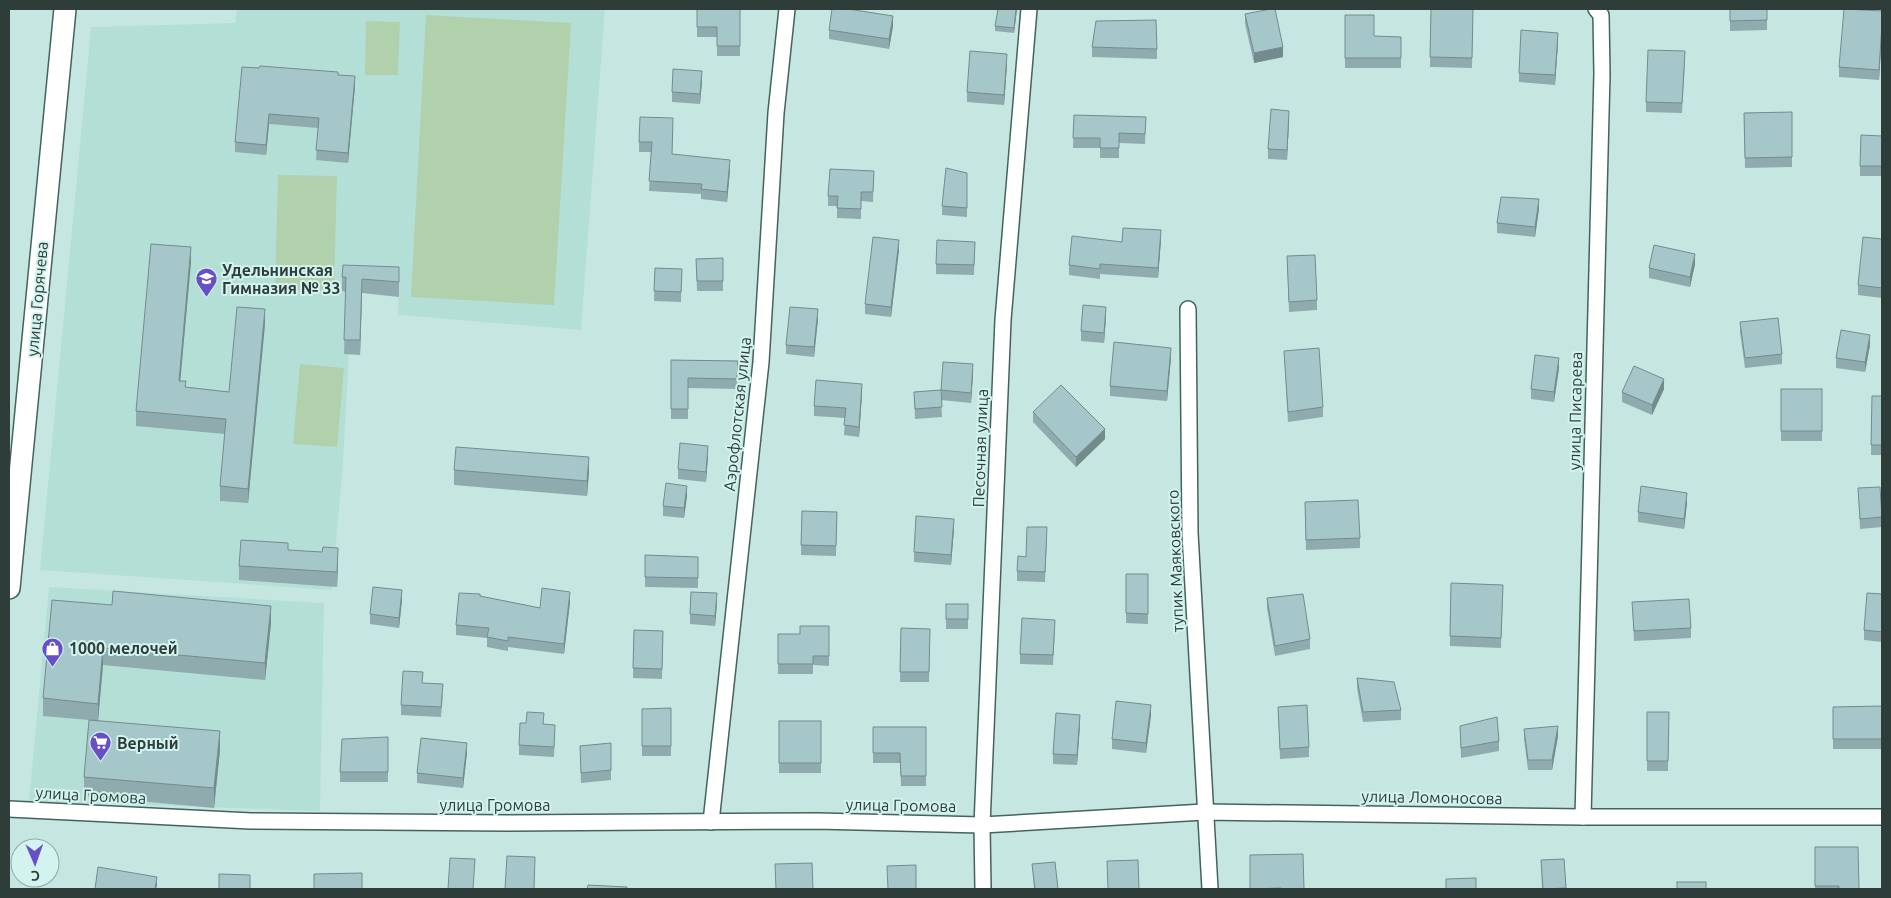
<svg xmlns="http://www.w3.org/2000/svg" width="1891" height="898" font-family="Ubuntu,sans-serif">
<rect width="100%" height="100%" fill="#c6e7e1"/>
<g fill="#b4dfd7">
<polygon points="237,9 605,9 581,330 398,315 399,281 348,269 349,354 343,463 332,590 40,570 91,27 235,23"/>
<polygon points="49,587 324,603 320,811 29,801"/>
</g>
<g fill="#b0d1ab">
<polygon points="426,15 571,23 554,305 411,297"/>
<polygon points="366,21 400,22 398,75 365,75"/>
<polygon points="278,175 337,176 334,291 275,290"/>
<polygon points="300,364 344,368 337,447 293,444"/>
</g>
<g fill="none" stroke-linecap="round" stroke-linejoin="round">
<defs>
<g id="minor">
<polyline points="1188,309 1190,533 1210,889"/>
<polyline points="9,809 251,821 507,823 817,821 982,825 1204,812 1583,817 1882,817"/>
<polyline points="1583,817 1602,74 1601,15 1596,9"/>
<polyline points="711,822 761,362 776,113 787,9"/>
<polyline points="983,889 982,825 1003,320 1029,9"/>
</g>
<polyline id="secondary" points="9,588 65,9"/>
</defs>
<use href="#minor" stroke="#45635d" stroke-width="18"/>
<use href="#secondary" stroke="#45635d" stroke-width="24"/>
<use href="#minor" stroke="#fff" stroke-width="15"/>
<use href="#secondary" stroke="#fff" stroke-width="21"/>
</g>
<g fill="#8fabae">
<polygon points="697,9 740,9 740,56 717,56 717,37 697,37"/>
<polygon points="1017,9 1014,33 995,31 995,26"/>
<polygon points="1431,9 1473,9 1472,68 1430,67"/>
<polygon points="1730,9 1767,20 1767,30 1730,31"/>
<polygon points="1882,11 1879,80 1839,77 1839,67"/>
<polygon points="1245,14 1283,57 1254,63 1245,24"/>
<polygon points="1345,15 1374,36 1401,37 1401,68 1345,68"/>
<polygon points="893,26 889,49 829,39 829,30"/>
<polygon points="1558,43 1555,85 1519,82 1519,73"/>
<polygon points="1092,47 1157,49 1157,59 1092,57"/>
<polygon points="1685,61 1682,113 1646,112 1646,102"/>
<polygon points="1007,64 1004,105 967,102 967,92"/>
<polygon points="242,67 338,75 355,86 348,163 316,160 318,128 269,124 266,155 235,152 235,142"/>
<polygon points="702,81 700,104 672,102 672,92"/>
<polygon points="1792,112 1792,167 1745,168 1744,113"/>
<polygon points="1074,115 1146,117 1145,144 1119,143 1119,158 1100,158 1100,148 1073,148"/>
<polygon points="1289,121 1287,160 1268,159 1268,149"/>
<polygon points="673,128 672,154 730,170 727,202 701,199 701,194 649,191 651,152 639,152 639,142"/>
<polygon points="1882,136 1882,176 1860,176 1860,166"/>
<polygon points="874,171 873,202 861,201 861,219 837,218 837,206 828,206 828,196"/>
<polygon points="967,173 967,217 942,215 942,206"/>
<polygon points="1539,209 1535,237 1497,233 1497,223"/>
<polygon points="1882,239 1882,298 1858,295 1858,285"/>
<polygon points="1161,240 1158,278 1100,274 1100,279 1069,275 1069,265 1122,242"/>
<polygon points="975,242 974,275 936,274 936,264"/>
<polygon points="899,250 891,317 865,314 865,304"/>
<polygon points="1287,256 1317,300 1317,310 1289,312"/>
<polygon points="723,258 723,291 697,291 696,259"/>
<polygon points="191,262 180,381 186,388 229,392 265,324 248,503 220,501 220,486 225,434 136,426 136,411"/>
<polygon points="1695,264 1690,287 1649,278 1649,268"/>
<polygon points="655,268 682,269 681,302 654,301"/>
<polygon points="342,277 399,281 399,297 362,293 360,355 344,354 346,292 342,291"/>
<polygon points="1106,317 1104,343 1081,341 1081,331"/>
<polygon points="818,319 814,357 786,354 786,345"/>
<polygon points="1740,322 1782,354 1782,364 1745,368 1740,332"/>
<polygon points="1870,345 1865,372 1836,368 1836,358"/>
<polygon points="1284,351 1323,407 1323,417 1288,422"/>
<polygon points="1171,358 1167,401 1110,396 1110,386"/>
<polygon points="671,360 738,361 737,389 688,388 688,419 671,419"/>
<polygon points="1559,368 1554,402 1531,399 1531,389"/>
<polygon points="973,374 971,403 941,400 942,417 915,419 914,392 941,390"/>
<polygon points="1664,389 1652,415 1622,402 1622,392"/>
<rect x="1781" y="389" width="41" height="52"/>
<polygon points="862,394 859,437 844,435 845,418 814,416 814,406"/>
<polygon points="1872,396 1882,396 1882,455 1871,455"/>
<polygon points="1033,412 1105,439 1076,467 1033,422"/>
<polygon points="708,456 706,482 678,479 678,469"/>
<polygon points="454,470 589,472 587,496 454,485"/>
<polygon points="1858,488 1882,516 1882,527 1860,529"/>
<polygon points="687,496 684,518 663,516 663,506"/>
<polygon points="1687,503 1684,529 1638,522 1638,512"/>
<polygon points="802,511 837,512 836,556 801,555"/>
<polygon points="1305,512 1360,538 1360,548 1306,550"/>
<polygon points="954,529 951,565 914,562 914,552"/>
<polygon points="1047,537 1045,582 1017,581 1017,571 1026,557"/>
<polygon points="288,550 338,563 337,587 239,580 239,566"/>
<polygon points="645,555 698,557 698,588 645,587"/>
<polygon points="1126,574 1148,574 1148,624 1126,623"/>
<polygon points="1451,583 1503,585 1501,648 1450,646"/>
<polygon points="1882,594 1882,642 1864,640 1864,630"/>
<polygon points="480,596 540,608 570,602 564,654 508,647 508,651 487,647 487,638 456,635 456,625"/>
<polygon points="1267,598 1310,639 1310,649 1275,656 1267,608"/>
<polygon points="52,600 271,623 265,680 103,665 98,720 220,750 214,808 84,796 84,777 89,720 43,716 43,698"/>
<polygon points="402,600 399,628 370,624 370,614"/>
<polygon points="1632,602 1691,628 1691,638 1634,641"/>
<polygon points="717,603 715,626 690,624 690,614"/>
<rect x="946" y="604" width="22" height="25"/>
<polygon points="829,626 829,666 813,665 813,674 778,674 778,634 800,634"/>
<polygon points="901,628 930,629 929,682 900,682"/>
<polygon points="634,630 663,631 662,679 633,678"/>
<polygon points="1055,630 1053,665 1020,664 1020,654"/>
<polygon points="1357,678 1401,710 1401,720 1363,722 1357,688"/>
<polygon points="422,683 443,694 441,717 401,715 401,705"/>
<polygon points="1882,706 1882,749 1833,749 1833,707"/>
<polygon points="1278,707 1309,747 1309,757 1280,759"/>
<polygon points="671,708 671,756 642,756 642,709"/>
<polygon points="1647,712 1669,712 1668,771 1647,771"/>
<polygon points="1151,715 1146,753 1112,749 1112,739"/>
<rect x="779" y="721" width="42" height="52"/>
<polygon points="544,724 555,735 554,757 519,755 519,745"/>
<polygon points="1080,725 1077,765 1053,764 1053,754"/>
<polygon points="1460,726 1499,741 1499,751 1461,758"/>
<polygon points="873,727 926,727 926,786 901,786 900,763 873,763"/>
<polygon points="1524,729 1558,736 1552,770 1528,770 1524,739"/>
<polygon points="388,737 388,782 340,782 340,772"/>
<polygon points="611,743 611,780 581,783 580,746"/>
<polygon points="467,753 463,788 417,783 417,773"/>
<polygon points="1815,847 1859,889 1815,889"/>
<polygon points="1250,855 1304,889 1250,889"/>
<polygon points="1564,859 1566,889 1542,889 1541,860"/>
<polygon points="1032,864 1058,889 1034,889"/>
</g>
<g fill="#748b8d">
<polygon points="1016,9 1017,9 1014,33 1014,28"/>
<polygon points="893,16 893,26 889,49 889,39"/>
<polygon points="1882,24 1882,34 1879,80 1879,70"/>
<polygon points="1558,33 1558,43 1555,85 1555,75"/>
<polygon points="1283,47 1283,57 1254,63 1254,53"/>
<polygon points="1007,54 1007,64 1004,105 1004,95"/>
<polygon points="702,71 702,81 700,104 700,94"/>
<polygon points="355,76 355,86 348,163 348,153"/>
<polygon points="1289,111 1289,121 1287,160 1287,150"/>
<polygon points="269,114 269,124 266,155 266,145"/>
<polygon points="730,160 730,170 727,202 727,192"/>
<polygon points="1539,199 1539,209 1535,237 1535,227"/>
<polygon points="1161,230 1161,240 1158,278 1158,268"/>
<polygon points="899,240 899,250 891,317 891,307"/>
<polygon points="191,247 191,262 179,395 179,381"/>
<polygon points="1695,254 1695,264 1690,287 1690,277"/>
<polygon points="362,279 362,293 360,355 360,340"/>
<polygon points="1106,307 1106,317 1104,343 1104,333"/>
<polygon points="265,309 265,324 248,503 248,489"/>
<polygon points="818,309 818,319 814,357 814,347"/>
<polygon points="1870,335 1870,345 1865,372 1865,362"/>
<polygon points="1171,348 1171,358 1167,401 1167,391"/>
<polygon points="1559,358 1559,368 1554,402 1554,392"/>
<polygon points="973,364 973,374 971,403 971,393"/>
<polygon points="1664,379 1664,389 1652,415 1652,405"/>
<polygon points="862,384 862,394 859,437 859,427"/>
<polygon points="1105,429 1105,439 1076,467 1076,457"/>
<polygon points="708,446 708,456 706,482 706,472"/>
<polygon points="589,457 589,472 587,496 587,481"/>
<polygon points="687,486 687,496 684,518 684,508"/>
<polygon points="1687,493 1687,503 1684,529 1684,519"/>
<polygon points="954,519 954,529 951,565 951,555"/>
<polygon points="338,548 338,563 337,587 337,572"/>
<polygon points="402,590 402,600 399,628 399,618"/>
<polygon points="570,592 570,602 564,654 564,644"/>
<polygon points="717,593 717,603 715,626 715,616"/>
<polygon points="271,606 271,623 265,680 265,663"/>
<polygon points="103,648 103,665 98,721 98,704"/>
<polygon points="1151,705 1151,715 1146,753 1146,743"/>
<polygon points="1080,715 1080,725 1077,765 1077,755"/>
<polygon points="1558,726 1558,736 1552,770 1552,760"/>
<polygon points="220,731 220,750 214,808 214,788"/>
<polygon points="467,743 467,753 463,788 463,778"/>
<polygon points="157,877 157,886 156,889 155,889"/>
</g>
<g fill="#a6c7ca" stroke="#748b8d">
<polygon points="697,9 740,9 740,46 717,46 717,27 697,27"/>
<polygon points="832,9 848,9 893,16 889,39 829,30"/>
<polygon points="998,9 1016,9 1014,28 995,26"/>
<polygon points="1271,9 1275,9 1283,47 1254,53 1245,14"/>
<polygon points="1431,9 1473,9 1472,58 1430,57"/>
<polygon points="1730,9 1767,9 1767,20 1730,21"/>
<polygon points="1844,9 1882,11 1882,24 1879,70 1839,67"/>
<polygon points="1345,15 1374,15 1374,36 1401,37 1401,58 1345,58"/>
<polygon points="1156,20 1157,49 1092,47 1096,21"/>
<polygon points="1521,30 1558,33 1555,75 1519,73"/>
<polygon points="1648,50 1685,51 1682,103 1646,102"/>
<polygon points="970,51 1007,54 1004,95 967,92"/>
<polygon points="260,66 338,72 338,75 355,76 348,153 316,150 319,118 269,114 266,145 235,142 242,67 259,68"/>
<polygon points="673,69 702,71 700,94 672,92"/>
<polygon points="1271,109 1289,111 1287,150 1268,149"/>
<polygon points="1792,112 1792,157 1745,158 1744,113"/>
<polygon points="1074,115 1146,117 1145,134 1119,133 1119,148 1100,148 1100,138 1073,138"/>
<polygon points="640,117 673,118 672,154 730,160 727,192 701,189 702,184 649,181 652,142 639,142"/>
<polygon points="1861,135 1882,136 1882,166 1860,166"/>
<polygon points="946,168 967,173 967,208 942,206"/>
<polygon points="830,169 874,171 873,192 861,192 861,209 837,208 838,196 828,196"/>
<polygon points="1501,197 1539,199 1535,227 1497,223"/>
<polygon points="1123,228 1161,230 1158,268 1100,264 1100,269 1069,265 1072,236 1122,242"/>
<polygon points="873,237 899,240 891,307 865,304"/>
<polygon points="1863,237 1882,239 1882,288 1858,285"/>
<polygon points="937,240 975,242 974,265 936,264"/>
<polygon points="151,244 191,247 179,381 186,381 185,387 229,392 237,307 265,309 248,489 220,486 226,419 136,411"/>
<polygon points="1654,245 1695,254 1690,277 1649,268"/>
<polygon points="1315,255 1317,300 1289,302 1287,256"/>
<polygon points="723,258 723,281 697,281 696,259"/>
<polygon points="343,265 399,267 399,282 362,279 360,340 344,340 346,277 342,277"/>
<polygon points="655,268 682,269 681,292 654,291"/>
<polygon points="1083,305 1106,307 1104,333 1081,331"/>
<polygon points="790,307 818,309 814,347 786,345"/>
<polygon points="1778,318 1782,354 1745,358 1740,322"/>
<polygon points="1841,330 1870,335 1865,362 1836,358"/>
<polygon points="1114,342 1171,348 1167,391 1110,386"/>
<polygon points="1319,348 1323,407 1288,412 1284,351"/>
<polygon points="1535,355 1559,358 1554,392 1531,389"/>
<polygon points="671,360 738,361 737,379 688,378 688,409 671,409"/>
<polygon points="943,362 973,364 971,393 941,390"/>
<polygon points="1634,366 1664,379 1652,405 1622,392"/>
<polygon points="816,380 862,384 859,427 844,425 846,408 814,406"/>
<polygon points="1061,385 1105,429 1076,457 1033,412"/>
<rect x="1781" y="389" width="41" height="42"/>
<polygon points="941,390 942,407 915,409 914,392"/>
<polygon points="1872,396 1882,396 1882,445 1871,445"/>
<polygon points="680,443 708,446 706,472 678,469"/>
<polygon points="456,447 589,457 587,481 454,470"/>
<polygon points="666,483 687,486 684,508 663,506"/>
<polygon points="1641,486 1687,493 1684,519 1638,512"/>
<polygon points="1880,487 1882,517 1860,519 1858,488"/>
<polygon points="1358,500 1360,538 1306,540 1305,502"/>
<polygon points="802,511 837,512 836,546 801,545"/>
<polygon points="916,516 954,519 951,555 914,552"/>
<polygon points="1027,527 1047,527 1045,572 1017,571 1018,556 1026,557"/>
<polygon points="241,540 288,543 288,550 322,552 323,547 338,548 337,572 239,566"/>
<polygon points="645,555 698,557 698,578 645,577"/>
<polygon points="1126,574 1148,574 1148,614 1126,613"/>
<polygon points="1451,583 1503,585 1501,638 1450,636"/>
<polygon points="373,587 402,590 399,618 370,614"/>
<polygon points="542,588 570,592 564,644 508,637 508,641 487,637 489,628 456,625 459,593 480,594 480,596 540,608"/>
<polygon points="113,591 271,606 265,663 103,648 98,704 43,698 52,600 112,605"/>
<polygon points="691,592 717,593 715,616 690,614"/>
<polygon points="1867,593 1882,594 1882,632 1864,630"/>
<polygon points="1303,594 1310,639 1275,646 1267,598"/>
<polygon points="1689,599 1691,628 1634,631 1632,602"/>
<rect x="946" y="604" width="22" height="15"/>
<polygon points="1022,618 1055,620 1053,655 1020,654"/>
<polygon points="800,626 829,626 829,656 813,656 813,664 778,664 778,634 800,634"/>
<polygon points="901,628 930,629 929,672 900,672"/>
<polygon points="634,630 663,631 662,669 633,668"/>
<polygon points="403,671 423,672 422,683 443,684 441,707 401,705"/>
<polygon points="1357,678 1394,682 1401,710 1363,712"/>
<polygon points="1116,701 1151,705 1146,743 1112,739"/>
<polygon points="1307,705 1309,747 1280,749 1278,707"/>
<polygon points="1882,706 1882,739 1833,739 1833,707"/>
<polygon points="671,708 671,746 642,746 642,709"/>
<polygon points="527,712 544,713 543,724 555,725 554,747 519,745 520,723 526,723"/>
<polygon points="1647,712 1669,712 1668,761 1647,761"/>
<polygon points="1056,713 1080,715 1077,755 1053,754"/>
<polygon points="1497,717 1499,741 1461,748 1460,726"/>
<polygon points="89,720 220,731 214,788 84,777"/>
<rect x="779" y="721" width="42" height="42"/>
<polygon points="1558,726 1552,760 1528,760 1524,729"/>
<polygon points="873,727 926,727 926,776 901,776 900,753 873,753"/>
<polygon points="388,737 388,772 340,772 342,739"/>
<polygon points="421,738 467,743 463,778 417,773"/>
<polygon points="611,743 611,770 581,773 580,746"/>
<polygon points="1815,847 1858,847 1859,889 1839,889 1839,886 1815,886"/>
<polygon points="1303,854 1304,889 1281,889 1281,888 1250,889 1250,855"/>
<polygon points="507,856 535,857 534,889 505,889"/>
<polygon points="450,858 475,859 473,889 448,889"/>
<polygon points="1564,859 1566,888 1543,889 1541,860"/>
<polygon points="1138,860 1139,889 1108,889 1107,861"/>
<polygon points="1055,862 1058,889 1035,889 1032,864"/>
<polygon points="812,863 813,889 776,889 775,864"/>
<polygon points="916,865 916,889 888,889 887,866"/>
<polygon points="98,867 157,877 155,889 95,889"/>
<polygon points="362,873 362,889 314,889 314,874"/>
<polygon points="219,874 250,875 250,889 219,889"/>
<polygon points="1476,878 1476,889 1446,889 1446,879"/>
<rect x="1677" y="882" width="29" height="7"/>
<polygon points="588,885 627,887 627,889 587,889"/>
</g>
<defs>
<symbol id="school-pin" viewBox="-11 -11 22 30"><path d="M0 17L-7.5 6A9.5 9.5 0 1 1 7.5 6Z" fill="#674fc8" stroke="#d3f4ee"/><path d="M0-5L7-2L0 1L-7-2ZM-4 1L0 2.5L4 1V4Q0 6-4 4Z" fill="#fff"/></symbol>
<symbol id="shop-pin" viewBox="-11 -11 22 30"><path d="M0 17L-7.5 6A9.5 9.5 0 1 1 7.5 6Z" fill="#674fc8" stroke="#d3f4ee"/><path d="M-5-2.5h2.3a2.7 3.5 0 0 1 5.4 0H5L5.5 6h-11ZM-1.5-2.5h3a1.5 2.3 0 0 0-3 0Z" fill="#fff"/></symbol>
<symbol id="supermarket-pin" viewBox="-11 -11 22 30"><path d="M0 17L-7.5 6A9.5 9.5 0 1 1 7.5 6Z" fill="#674fc8" stroke="#d3f4ee"/><path d="M-6-5.5h2.5l.6 2H6L4.5 2H-2.5L-4.4-4H-6ZM-1.5 3.2a1.3 1.3 0 1 0 .1 0ZM3 3.2a1.3 1.3 0 1 0 .1 0Z" fill="#fff"/></symbol>
</defs>
<g fill-rule="evenodd">
<use href="#school-pin" x="194" y="266" width="25" height="34"/>
<use href="#shop-pin" x="40" y="636" width="25" height="34"/>
<use href="#supermarket-pin" x="88" y="730" width="25" height="34"/>
</g>
<g text-anchor="middle" stroke-width="4" stroke-linejoin="round" paint-order="stroke">
<g font-size="16" font-weight="bold" fill="#2f3d3a" stroke="#d3f4ee" text-anchor="start">
<text x="222" y="276">Удельнинская<tspan x="222" dy="18">Гимназия № 33</tspan></text>
<text x="69" y="654">1000 мелочей</text>
<text x="117" y="749">Верный</text>
</g>
<g font-size="16" fill="#2f3d3a" stroke="#d3f4ee">
<text transform="translate(37 299) rotate(-85)" y="6">улица Горячева</text>
<text transform="translate(1575 411) rotate(-89)" y="6">улица Писарева</text>
<text transform="translate(737 414) rotate(-84)" y="6">Аэрофлотская улица</text>
<text transform="translate(980 448) rotate(-88)" y="6">Песочная улица</text>
<text transform="translate(1175 561) rotate(-92)" y="6">тупик Маяковского</text>
<text transform="translate(91 795) rotate(3)" y="6">улица Громова</text>
<text transform="translate(1432 797) rotate(1)" y="6">улица Ломоносова</text>
<text x="495" y="811">улица Громова</text>
<text transform="translate(901 805) rotate(1)" y="6">улица Громова</text>
</g>
</g>
<rect width="1891" height="898" fill="none" stroke="#2f3d3a" stroke-width="20"/>
<g transform="translate(35 863) rotate(178)"><circle r="24" fill="#d3f4ee" stroke="#91aba6"/>
<path d="M0-4L9 19L0 12L-9 19Z" fill="#674fc8"/>
<text y="-8" font-size="14" font-weight="bold" text-anchor="middle" fill="#2f3d3a">С</text>
</g>
</svg>
